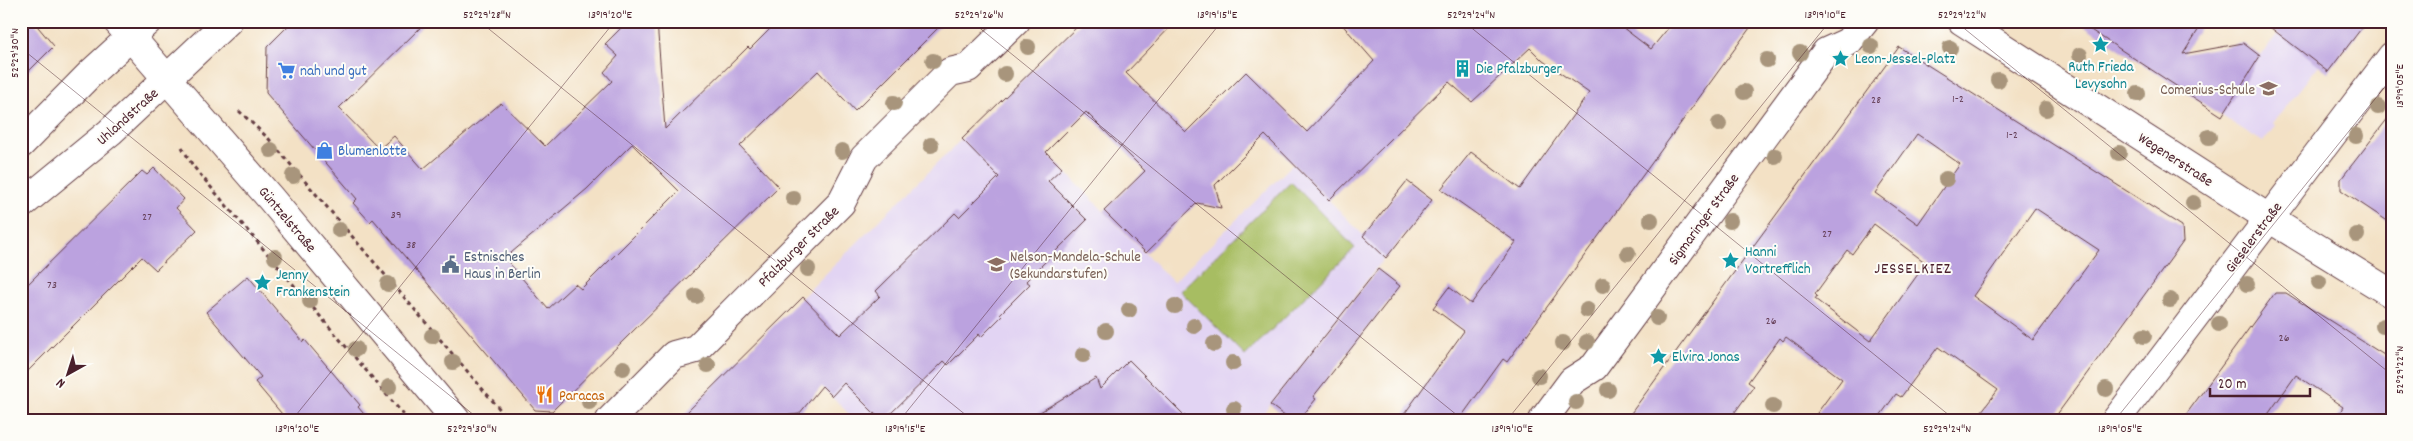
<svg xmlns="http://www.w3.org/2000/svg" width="2413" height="441" font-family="Dekko,sans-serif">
<rect width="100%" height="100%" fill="#fdfcf7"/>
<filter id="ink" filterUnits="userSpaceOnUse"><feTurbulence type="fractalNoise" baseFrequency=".02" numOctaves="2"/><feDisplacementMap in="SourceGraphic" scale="10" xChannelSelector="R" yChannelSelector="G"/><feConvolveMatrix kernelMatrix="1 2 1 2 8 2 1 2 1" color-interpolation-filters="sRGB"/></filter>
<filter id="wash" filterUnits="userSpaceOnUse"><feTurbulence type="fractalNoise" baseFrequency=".0096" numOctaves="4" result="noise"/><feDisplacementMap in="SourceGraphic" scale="20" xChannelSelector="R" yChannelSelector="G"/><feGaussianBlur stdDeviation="1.12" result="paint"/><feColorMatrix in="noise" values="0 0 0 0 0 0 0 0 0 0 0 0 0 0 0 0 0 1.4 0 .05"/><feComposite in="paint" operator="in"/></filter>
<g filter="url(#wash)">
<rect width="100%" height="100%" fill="#f3e1c5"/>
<g fill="#e2d4f3">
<polygon points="2288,21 2367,21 2328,72 2319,65 2273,123 2275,126 2263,142 2222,116 2260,56"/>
<polygon points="998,103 1173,282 1293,164 1385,257 1258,420 855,420 767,332"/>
</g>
<polygon fill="#a7bd62" stroke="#786e46" points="1291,182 1355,248 1245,356 1180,291"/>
<g id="blocks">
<g fill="#bba2df" fill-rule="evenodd">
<polygon points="21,21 33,21 54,46 21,79"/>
<path d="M293,21H427L339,108L379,149L394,136L423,169L501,103L545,146L612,81L604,72L618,56L605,44L628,21H657L665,129L748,47L750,49L778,21H945L855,111L818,71L740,146L779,187L552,411L535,410L373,219L370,222L353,203L357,199L266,93L267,47ZM632,144L679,191L581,289L575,284L548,309L505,258L587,189Z"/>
<polygon points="1083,21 1176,21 1126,73 1186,132 1246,72 1307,132 1374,61 1339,21 1614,21 1651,49 1674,21 1755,21 1507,362 1503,359 1459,420 1400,420 1464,331 1433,308 1449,287 1471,304 1516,242 1441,189 1471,152 1520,189 1589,93 1543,61 1530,48 1472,102 1449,82 1329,200 1265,135 1215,185 1221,208 1197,203 1146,253 1104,211 1145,171 1086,112 1046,152 1062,168 1048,181 1087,220 1026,281 1030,284 1000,314 1002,316 981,337 979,334 948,365 944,361 884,420 881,420 844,383 832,396 822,386 799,414 782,416 778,420 679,420 803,297 840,335 880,296 876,291 955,213 959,217 999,177 962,139"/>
<polygon points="2077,21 2204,21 2183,54 2243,43 2260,56 2222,116"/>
<polygon points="2262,21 2367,21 2328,72"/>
<path d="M1899,47L2182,226L2183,242L2053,420H1975L1998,390L1938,347L1901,397L1896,394L1877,420H1812L1842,379L1786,337L1783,341L1780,338L1748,382L1754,386L1729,420H1626ZM1917,134L1960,164L1918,224L1875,193ZM2035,208L2099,250L2033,340L1973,296ZM1874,224L1926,263L1870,341L1815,299L1817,296L1815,294L1847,250L1852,254Z"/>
<polygon points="2392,113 2392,224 2341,190 2341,179"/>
<polygon points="154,168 184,199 176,208 197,230 156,270 142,257 21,378 21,291 142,171 147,175"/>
<polygon points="1407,181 1432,200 1386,258 1363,236"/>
<polygon points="1378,269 1400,286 1313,397 1316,399 1299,420 1290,420 1270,405"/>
<polygon points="248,276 303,342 305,340 360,405 358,407 369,420 287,420 255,382 261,377 206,312"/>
<polygon points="2275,293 2286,293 2392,360 2392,420 2335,420 2343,407 2296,375 2264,420 2182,420"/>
<polygon points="1129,360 1189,420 1027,420 1096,378 1100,389"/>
</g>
</g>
</g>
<g filter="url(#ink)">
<use href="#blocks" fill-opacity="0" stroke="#633c42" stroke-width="1"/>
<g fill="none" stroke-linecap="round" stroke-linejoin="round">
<defs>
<g id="minor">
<polyline points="1962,21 2267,217 2392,294"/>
<polyline points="610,420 674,355 696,349 841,203 864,158 950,72 968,68 1016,21"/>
<polyline points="1543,420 1572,381 1594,367 1826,52 1848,42 1865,21"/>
<polyline points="2116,420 2392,56"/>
</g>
<g id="tertiary">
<polyline points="117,21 271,199 456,420"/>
<polyline points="21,144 91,73 148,21"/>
<polyline points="21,205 110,132 228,21"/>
</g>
</defs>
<use href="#minor" stroke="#633c42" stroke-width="30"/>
<use href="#tertiary" stroke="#633c42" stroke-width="30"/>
<g stroke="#633c42" stroke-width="3" stroke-dasharray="4 4" stroke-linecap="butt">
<polyline points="239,111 268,138 509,420"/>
<polyline points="182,147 193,166 408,420"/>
</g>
<use href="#minor" stroke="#fff" stroke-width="28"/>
<use href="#tertiary" stroke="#fff" stroke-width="28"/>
</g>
<g fill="#a8957b">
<circle cx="1871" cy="46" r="8"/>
<circle cx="1028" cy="47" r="8"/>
<circle cx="1950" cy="48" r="8"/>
<circle cx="1800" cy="53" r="8"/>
<circle cx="2080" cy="55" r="8"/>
<circle cx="1767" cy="60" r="8"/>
<circle cx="933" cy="61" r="8"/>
<circle cx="1005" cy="74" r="8"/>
<circle cx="1998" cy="80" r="8"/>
<circle cx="1744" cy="92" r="8"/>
<circle cx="2138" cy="94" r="8"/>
<circle cx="894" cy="103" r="8"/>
<circle cx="2378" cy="107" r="8"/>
<circle cx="2046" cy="109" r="8"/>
<circle cx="1719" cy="124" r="8"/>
<circle cx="2356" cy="136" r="8"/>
<circle cx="2209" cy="137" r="8"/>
<circle cx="931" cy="145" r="8"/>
<circle cx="271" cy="150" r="8"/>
<circle cx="842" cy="151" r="8"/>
<circle cx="2119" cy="153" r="8"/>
<circle cx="1775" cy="156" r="8"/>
<circle cx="293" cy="176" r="8"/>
<circle cx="1946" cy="179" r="8"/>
<circle cx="793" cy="198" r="8"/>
<circle cx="2193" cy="203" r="8"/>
<circle cx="1651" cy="220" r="8"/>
<circle cx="1730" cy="221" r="8"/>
<circle cx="339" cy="230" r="8"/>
<circle cx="2357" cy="235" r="8"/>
<circle cx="1628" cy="253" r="8"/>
<circle cx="275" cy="257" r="8"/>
<circle cx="808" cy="269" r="8"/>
<circle cx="2319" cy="282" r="8"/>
<circle cx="388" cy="284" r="8"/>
<circle cx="2247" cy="284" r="8"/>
<circle cx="1603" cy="285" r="8"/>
<circle cx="696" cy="296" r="8"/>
<circle cx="2170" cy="300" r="8"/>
<circle cx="310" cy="301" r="8"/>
<circle cx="1175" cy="306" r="8"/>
<circle cx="1129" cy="310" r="8"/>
<circle cx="1587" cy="310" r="8"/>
<circle cx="1657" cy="318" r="8"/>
<circle cx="2219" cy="324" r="8"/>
<circle cx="1194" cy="326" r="8"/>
<circle cx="2383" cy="326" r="8"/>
<circle cx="1106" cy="331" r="8"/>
<circle cx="432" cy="336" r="8"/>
<circle cx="2144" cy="336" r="8"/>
<circle cx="1587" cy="342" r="8"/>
<circle cx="1563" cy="343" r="8"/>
<circle cx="1214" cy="344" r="8"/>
<circle cx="356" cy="349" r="8"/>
<circle cx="1083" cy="355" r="8"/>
<circle cx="453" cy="362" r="8"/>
<circle cx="1233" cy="363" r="8"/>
<circle cx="708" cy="365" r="8"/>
<circle cx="623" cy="368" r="8"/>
<circle cx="1539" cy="376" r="8"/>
<circle cx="389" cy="387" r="8"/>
<circle cx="2106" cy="389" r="8"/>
<circle cx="1608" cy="390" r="8"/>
<circle cx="589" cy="402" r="8"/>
<circle cx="1576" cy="402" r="8"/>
<circle cx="1773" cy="406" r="8"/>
<circle cx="1234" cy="409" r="8"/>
</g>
</g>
<path fill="none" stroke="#4a1f2b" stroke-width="1" stroke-opacity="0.45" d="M479,21L972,420M971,21L1463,420M1463,21L1955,420M1955,21L2392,375M21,48L480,420M292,420L615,21M900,420L1222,21M1507,420L1830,21M2115,420L2392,78"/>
<defs>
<symbol id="sight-bare" viewBox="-9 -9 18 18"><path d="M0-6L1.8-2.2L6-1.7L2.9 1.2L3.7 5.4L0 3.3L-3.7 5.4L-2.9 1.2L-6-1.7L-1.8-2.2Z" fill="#0f9aa8" stroke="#fdfcf7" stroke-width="2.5" paint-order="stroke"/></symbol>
<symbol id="building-bare" viewBox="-9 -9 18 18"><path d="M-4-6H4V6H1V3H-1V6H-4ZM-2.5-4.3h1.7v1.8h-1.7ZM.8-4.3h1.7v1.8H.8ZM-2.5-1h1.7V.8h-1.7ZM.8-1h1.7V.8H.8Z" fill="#0f9aa8" stroke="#fdfcf7" stroke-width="2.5" paint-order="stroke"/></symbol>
<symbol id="supermarket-bare" viewBox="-9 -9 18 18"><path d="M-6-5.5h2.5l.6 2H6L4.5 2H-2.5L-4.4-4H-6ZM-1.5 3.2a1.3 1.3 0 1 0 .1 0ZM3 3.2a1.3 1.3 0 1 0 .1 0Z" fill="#3f7fe0" stroke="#fdfcf7" stroke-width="2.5" paint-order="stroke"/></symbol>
<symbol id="school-bare" viewBox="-9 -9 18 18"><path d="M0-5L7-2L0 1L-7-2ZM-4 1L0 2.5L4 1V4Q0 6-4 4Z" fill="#8d6e63" stroke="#fdfcf7" stroke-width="2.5" paint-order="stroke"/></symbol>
<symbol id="shop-bare" viewBox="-9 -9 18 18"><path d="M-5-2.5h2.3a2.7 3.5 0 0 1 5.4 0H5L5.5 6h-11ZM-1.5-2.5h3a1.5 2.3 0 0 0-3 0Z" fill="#3f7fe0" stroke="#fdfcf7" stroke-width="2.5" paint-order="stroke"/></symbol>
<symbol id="civic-bare" viewBox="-9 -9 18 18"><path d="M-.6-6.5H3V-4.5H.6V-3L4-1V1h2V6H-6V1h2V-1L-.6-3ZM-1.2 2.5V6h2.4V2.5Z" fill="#5c6f8a" stroke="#fdfcf7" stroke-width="2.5" paint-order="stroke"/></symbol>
<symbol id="restaurant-bare" viewBox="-9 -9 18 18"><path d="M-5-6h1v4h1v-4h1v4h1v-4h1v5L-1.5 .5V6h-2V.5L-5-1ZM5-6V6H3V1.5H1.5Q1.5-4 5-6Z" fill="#e8710a" stroke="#fdfcf7" stroke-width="2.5" paint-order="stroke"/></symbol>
</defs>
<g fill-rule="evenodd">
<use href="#sight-bare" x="2088" y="32" width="25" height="25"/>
<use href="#sight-bare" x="1828" y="46" width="25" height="25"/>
<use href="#building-bare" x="1450" y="56" width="25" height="25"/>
<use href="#supermarket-bare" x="274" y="58" width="25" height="25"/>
<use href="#school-bare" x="2256" y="76" width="25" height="25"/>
<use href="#shop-bare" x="312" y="138" width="25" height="25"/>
<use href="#sight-bare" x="1718" y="248" width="25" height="25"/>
<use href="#civic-bare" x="438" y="252" width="25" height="25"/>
<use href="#school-bare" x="984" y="252" width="25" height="25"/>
<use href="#sight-bare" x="250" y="270" width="25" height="25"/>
<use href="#sight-bare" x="1646" y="344" width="25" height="25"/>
<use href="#restaurant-bare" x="532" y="382" width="25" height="25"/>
</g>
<g text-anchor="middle" stroke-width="4" stroke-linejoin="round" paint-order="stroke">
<g font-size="12" fill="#664058">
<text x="1958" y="102">1-2</text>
<text x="1876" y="103">28</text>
<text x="2012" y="138">1-2</text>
<text x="396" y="218">39</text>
<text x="147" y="220">27</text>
<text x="1827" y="237">27</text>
<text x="411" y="248">38</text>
<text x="52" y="288">73</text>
<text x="1771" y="324">26</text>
<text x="2284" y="341">26</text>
</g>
<g font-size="15" fill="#0d838f" stroke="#fdfcf7" text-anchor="start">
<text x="1855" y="63">Leon-Jessel-Platz</text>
<text x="2101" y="71" text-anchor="middle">Ruth Frieda<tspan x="2101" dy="17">Levysohn</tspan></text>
<text x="1476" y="73">Die Pfalzburger</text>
<text x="1745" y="256">Hanni<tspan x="1745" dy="17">Vortrefflich</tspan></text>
<text x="276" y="279">Jenny<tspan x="276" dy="17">Frankenstein</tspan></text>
<text x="1672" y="361">Elvira Jonas</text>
</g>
<g font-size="15" fill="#366cbe" stroke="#fdfcf7" text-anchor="start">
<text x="300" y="75">nah und gut</text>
<text x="338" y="155">Blumenlotte</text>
</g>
<g font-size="15" fill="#785e54" stroke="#fdfcf7" text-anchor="end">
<text x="2255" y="94">Comenius-Schule</text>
<text x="1010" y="261" text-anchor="start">Nelson-Mandela-Schule<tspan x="1010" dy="17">(Sekundarstufen)</tspan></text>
</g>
<g font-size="15" fill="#4a1f2b" stroke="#fdfcf7">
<text transform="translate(127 116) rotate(-42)" y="5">Uhlandstraße</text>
<text transform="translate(2176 159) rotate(33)" y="5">Wegenerstraße</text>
<text transform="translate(288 219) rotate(50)" y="5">Güntzelstraße</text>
<text transform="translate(1703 219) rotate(-54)" y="5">Sigmaringer Straße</text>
<text transform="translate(2253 237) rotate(-53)" y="5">Gieselerstraße</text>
<text transform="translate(798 246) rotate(-45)" y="5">Pfalzburger Straße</text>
</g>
<g font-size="15" fill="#4e5e75" stroke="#fdfcf7" text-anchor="start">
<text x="464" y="261">Estnisches<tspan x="464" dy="17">Haus in Berlin</tspan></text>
</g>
<g font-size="15" fill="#c56008" stroke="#fdfcf7" text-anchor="start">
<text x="559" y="400">Paracas</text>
</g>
<g font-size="16" letter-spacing="1" fill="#4a1f2b" stroke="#fdfcf7">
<text x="1913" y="273">JESSELKIEZ</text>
</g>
</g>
<rect width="2413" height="441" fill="none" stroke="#fdfcf7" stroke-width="55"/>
<g transform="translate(68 374) rotate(219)" stroke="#fdfcf7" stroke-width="4" paint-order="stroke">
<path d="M0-4L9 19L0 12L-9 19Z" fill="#4a1f2b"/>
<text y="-8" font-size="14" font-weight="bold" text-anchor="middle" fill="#4a1f2b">N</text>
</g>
<path d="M2210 388v8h100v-8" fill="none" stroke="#4a1f2b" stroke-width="2.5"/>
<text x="2218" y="388" font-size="15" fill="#4a1f2b" stroke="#fdfcf7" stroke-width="4" paint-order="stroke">20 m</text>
<rect x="28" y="28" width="2358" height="386" fill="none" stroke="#4a1f2b" stroke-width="2"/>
<g font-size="12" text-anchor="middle" fill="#4a1f2b">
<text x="487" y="18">52°29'28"N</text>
<text x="610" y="18">13°19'20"E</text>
<text x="979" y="18">52°29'26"N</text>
<text x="1217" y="18">13°19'15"E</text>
<text x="1471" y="18">52°29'24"N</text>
<text x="1825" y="18">13°19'10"E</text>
<text x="1962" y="18">52°29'22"N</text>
<text transform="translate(14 53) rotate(-90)" y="4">52°29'30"N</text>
<text transform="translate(2399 86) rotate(-90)" y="4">13°19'05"E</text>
<text transform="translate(2399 370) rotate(-90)" y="4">52°29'22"N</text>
<text x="297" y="432">13°19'20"E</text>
<text x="472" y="432">52°29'30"N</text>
<text x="905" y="432">13°19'15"E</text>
<text x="1512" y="432">13°19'10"E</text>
<text x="1947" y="432">52°29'24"N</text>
<text x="2120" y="432">13°19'05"E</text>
</g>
</svg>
